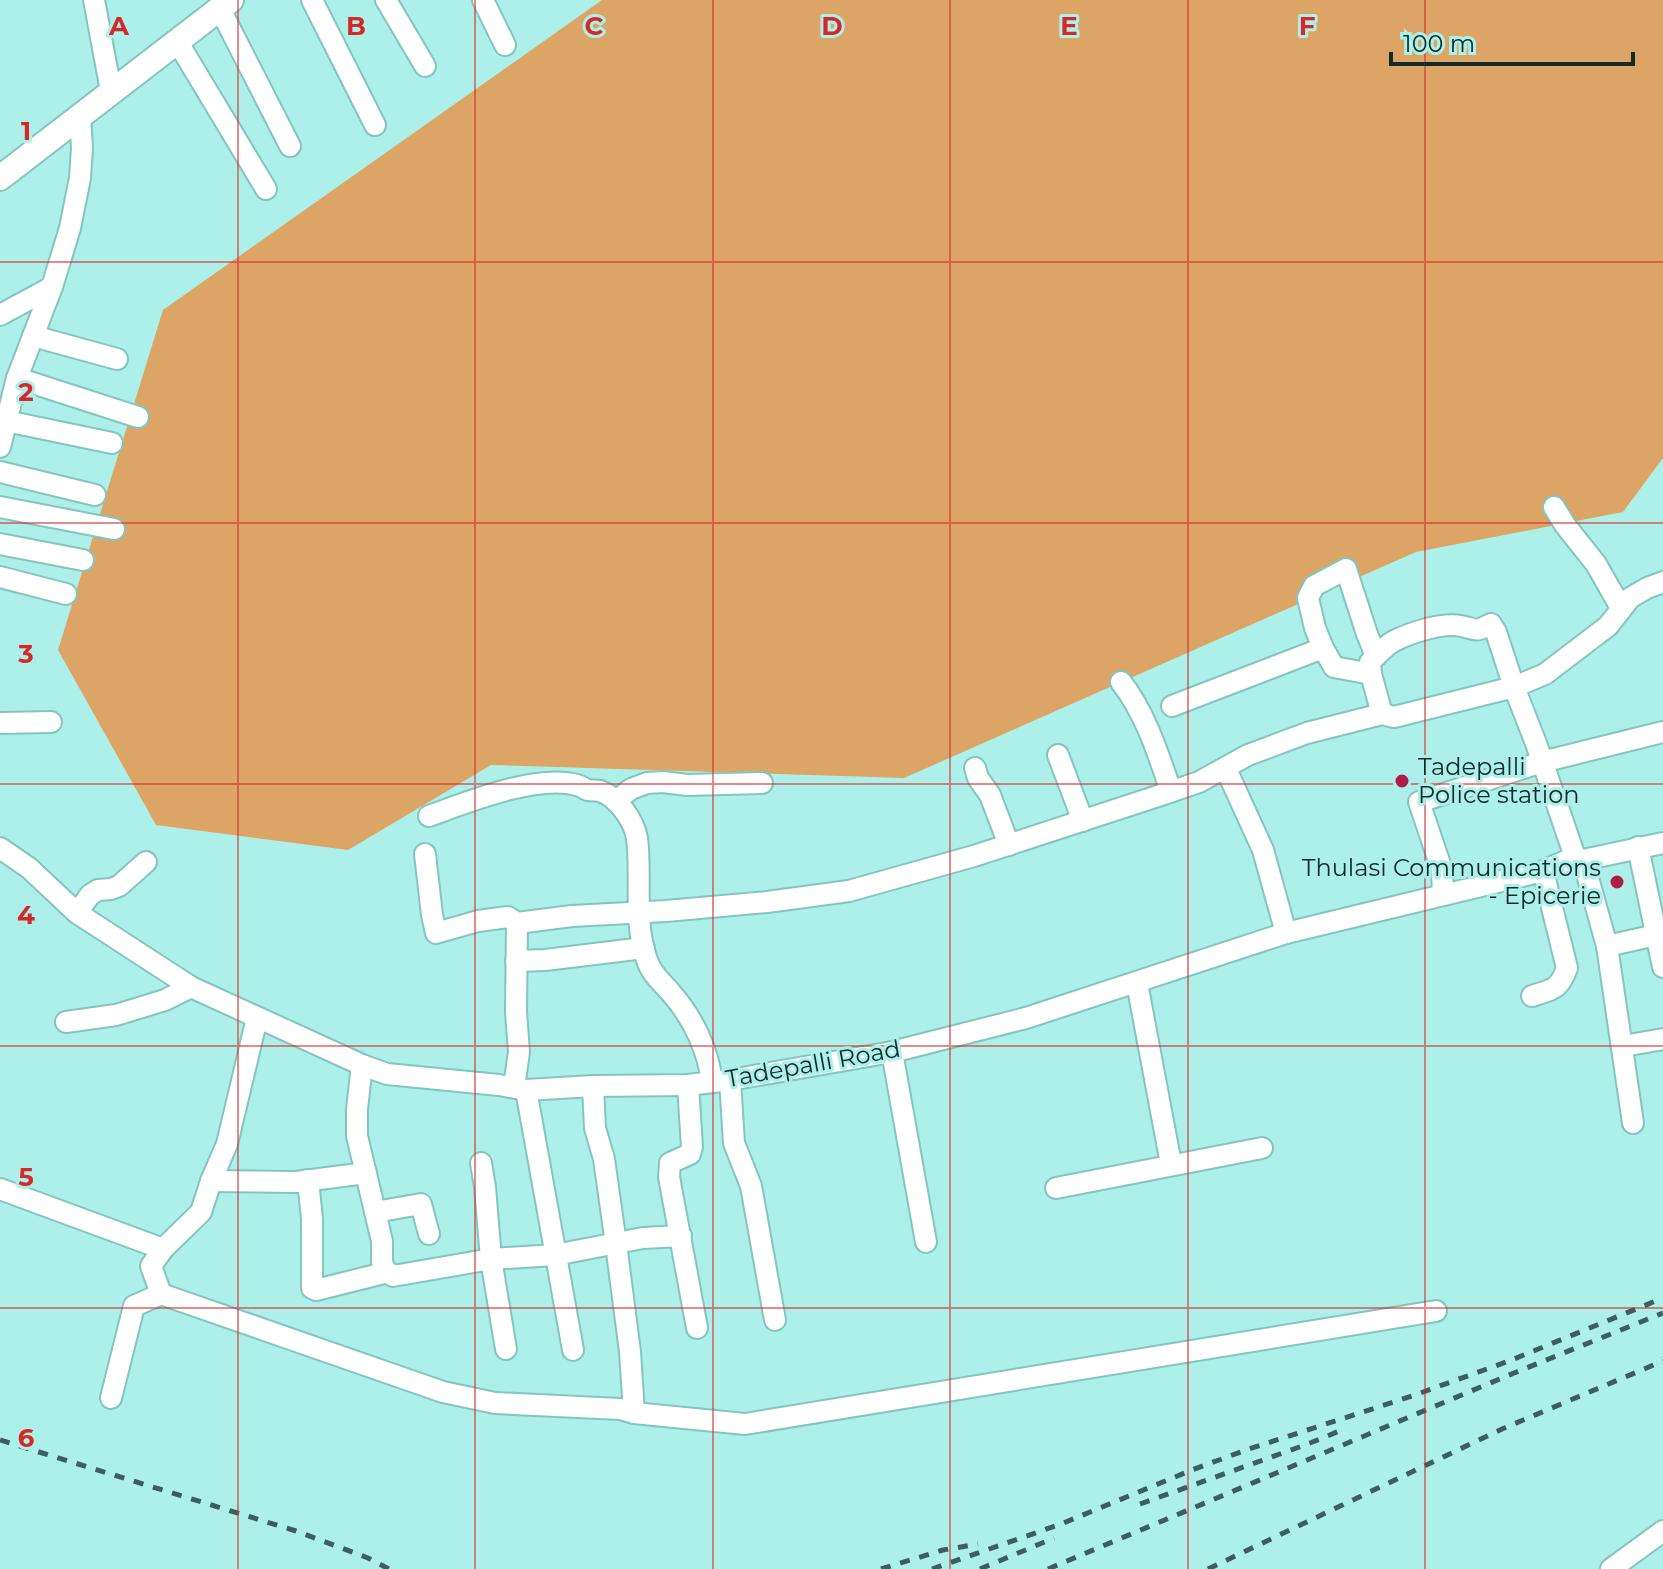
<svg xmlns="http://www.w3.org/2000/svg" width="1663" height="1569" font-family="Montserrat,sans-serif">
<rect width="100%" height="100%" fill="#adf0ea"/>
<polygon fill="#dca566" points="602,0 1663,0 1663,458 1623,512 1416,552 904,778 491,765 348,850 156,825 58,650 163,310"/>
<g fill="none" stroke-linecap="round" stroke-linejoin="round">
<defs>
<g id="minor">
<polyline points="94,0 111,91"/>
<polyline points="312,0 375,125"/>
<polyline points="386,0 425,66"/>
<polyline points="483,0 505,45"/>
<polyline points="220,9 290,146"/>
<polyline points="177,41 266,189"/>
<polyline points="0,315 52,287"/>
<polyline points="33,336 117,359"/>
<polyline points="17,378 138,417"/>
<polyline points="6,421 112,443"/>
<polyline points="0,447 17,378 52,287 70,228 80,178 82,148 80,116"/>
<polyline points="0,472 95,495"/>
<polyline points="0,507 114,529"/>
<polyline points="1554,507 1565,525 1596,564 1621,608"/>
<polyline points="0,544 83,560"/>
<polyline points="0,577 66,594"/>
<polyline points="1323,648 1315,628 1308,598 1314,586 1346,569 1367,634 1376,656"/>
<polyline points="1371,674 1382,714"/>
<path d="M1121,682C1146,714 1158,754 1171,791"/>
<path d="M1172,706L1323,648L1334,667L1371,674L1370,662C1377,655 1385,646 1394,641C1410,633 1442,622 1461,626C1478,629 1473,633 1491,624L1496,632L1514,687L1537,746L1575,857"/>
<polyline points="0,723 51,722"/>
<polyline points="1058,755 1083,821"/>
<polyline points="975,768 978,778 990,795 1009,845"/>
<polyline points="1226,769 1263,850 1286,933"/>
<polyline points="616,801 631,789 647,783 663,782 687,785 762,783"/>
<path d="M429,816C467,802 537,774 577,785C584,787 582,788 588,790C592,791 596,790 600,791C618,797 634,821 637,838C642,878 633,921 647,960C651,974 663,983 672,994C693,1018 708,1050 712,1082"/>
<polyline points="1638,847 1663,967"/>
<polyline points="0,848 29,868 77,913 191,987 362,1065 387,1074 499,1085 526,1090 593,1086 688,1085 730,1080 892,1052 1026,1018 1286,933 1543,871 1575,857 1583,860 1663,843"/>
<polyline points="425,854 432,915 436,933 478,921 508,917 517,923 572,916 666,911 767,902 849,891 974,856 1161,795 1199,782 1248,755 1307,733 1382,714 1394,717 1514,687 1545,674 1608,626 1630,598 1647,588 1663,582"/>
<polyline points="1583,860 1607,946 1633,1123"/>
<polyline points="1443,894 1442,870 1419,802 1542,762 1663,732"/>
<polyline points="77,913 90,895 98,890 111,889 119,886 146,862"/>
<polyline points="1607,946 1656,935"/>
<polyline points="516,961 545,960 644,948"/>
<polyline points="1137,983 1171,1164"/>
<path d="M1532,996C1553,989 1559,990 1567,968L1543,871"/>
<polyline points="66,1022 116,1015 165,1000 191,987"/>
<polyline points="1623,1046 1663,1039"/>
<polyline points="892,1052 926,1242"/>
<polyline points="362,1065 357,1109 357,1136 382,1241 382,1262 385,1270 393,1276 491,1259 555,1255 643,1238 681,1236"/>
<polyline points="730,1080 734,1143 751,1186 775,1320"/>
<polyline points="688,1085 692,1147 690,1154 670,1163 669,1177 697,1328"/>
<polyline points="593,1086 595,1128 604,1159 616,1244 630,1352 634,1413"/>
<polyline points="514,1087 519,1052 516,1012 517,923"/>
<polyline points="526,1090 573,1350"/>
<polyline points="481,1163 485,1187 491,1259 506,1349"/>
<polyline points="308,1180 312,1219 312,1288 316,1290 388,1272"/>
<polyline points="211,1181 296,1182 366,1173"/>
<polyline points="1056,1188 1262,1148"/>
<polyline points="0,1189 163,1249"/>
<polyline points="375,1212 421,1204 429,1234"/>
<polyline points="161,1294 443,1392 495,1403 620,1409 634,1413 745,1424 1436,1311"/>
<polyline points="111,1398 134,1306 161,1294 151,1266 163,1249 201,1212 211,1181 227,1144 257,1018"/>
<polyline points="1611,1569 1663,1531"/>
</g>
<polyline id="major" points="0,178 231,0"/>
</defs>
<use href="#minor" stroke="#84c5bf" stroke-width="24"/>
<use href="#major" stroke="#84c5bf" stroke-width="28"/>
<use href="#minor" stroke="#fff" stroke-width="20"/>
<use href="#major" stroke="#fff" stroke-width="24"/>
<g stroke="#3a605d" stroke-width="5" stroke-dasharray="10 10" stroke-linecap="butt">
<polyline points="0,1440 296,1531 368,1558 389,1569"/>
<polyline points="1140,1504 1305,1445 1342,1430"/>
<polyline points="881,1569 943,1550 978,1544"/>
<polyline points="932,1569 1061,1524 1192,1470 1246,1450 1412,1396 1509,1361 1663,1298"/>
<polyline points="980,1569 1054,1538"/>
<polyline points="1048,1569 1514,1373 1663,1313"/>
<polyline points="1208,1569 1502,1429 1663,1361"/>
</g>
</g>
<path fill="none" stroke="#d62828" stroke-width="2" stroke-opacity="0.55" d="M238,0V1569M475,0V1569M713,0V1569M950,0V1569M1188,0V1569M1425,0V1569M0,262H1663M0,523H1663M0,784H1663M0,1046H1663M0,1308H1663"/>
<g fill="#ae1c4a" stroke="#adf0ea" stroke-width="3">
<circle cx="1402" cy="781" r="8"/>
<circle cx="1617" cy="882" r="8"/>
</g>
<g text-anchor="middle" stroke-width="6" stroke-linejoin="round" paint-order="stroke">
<g font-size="24" fill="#102b29" stroke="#adf0ea" text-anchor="start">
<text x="1418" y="775">Tadepalli<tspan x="1418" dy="28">Police station</tspan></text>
<text x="1601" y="876" text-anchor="end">Thulasi Communications<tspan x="1601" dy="28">- Epicerie</tspan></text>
</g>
<g font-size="24" fill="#102b29" stroke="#adf0ea">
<text transform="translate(813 1064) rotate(-10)" y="8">Tadepalli Road</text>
</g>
</g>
<g font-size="26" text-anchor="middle" font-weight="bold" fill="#d62828" stroke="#adf0ea" stroke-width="6" stroke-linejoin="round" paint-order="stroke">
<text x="119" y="35">A</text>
<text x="356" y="35">B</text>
<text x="594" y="35">C</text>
<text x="832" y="35">D</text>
<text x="1069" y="35">E</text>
<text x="1307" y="35">F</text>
<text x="26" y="140">1</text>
<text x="26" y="401">2</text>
<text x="26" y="663">3</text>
<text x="26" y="924">4</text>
<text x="26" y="1186">5</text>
<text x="26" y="1447">6</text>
</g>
<path d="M1391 52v12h242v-12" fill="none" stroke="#102b29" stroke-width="4"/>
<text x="1403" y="52" font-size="24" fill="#102b29" stroke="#adf0ea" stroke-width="6" paint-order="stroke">100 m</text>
</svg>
